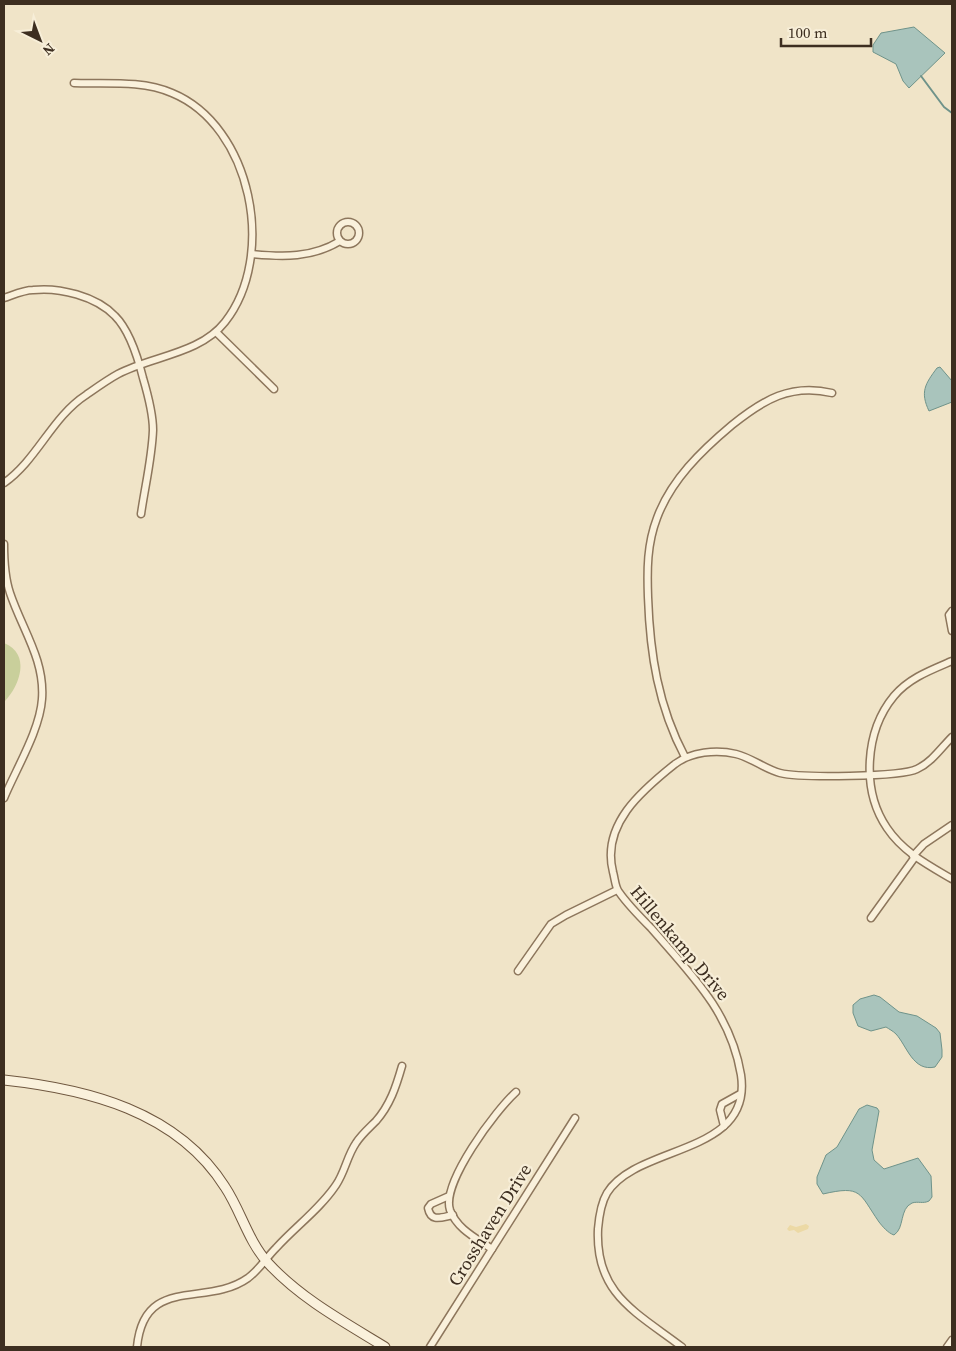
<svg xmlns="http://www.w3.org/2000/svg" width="956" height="1351" font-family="'Source Serif 4',serif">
<rect width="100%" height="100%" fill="#f0e4c8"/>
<path fill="#c9cf9b" d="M4,643C31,654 20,685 5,701Z"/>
<polygon fill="#ecd9a5" points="806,1224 809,1226 808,1229 798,1233 794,1230 789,1231 787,1229 790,1225 796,1227"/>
<g fill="#a9c4bc" stroke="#6f938a">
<polygon points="914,27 945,53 909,88 903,81 896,64 873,52 873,45 881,33"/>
<path d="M940,367L952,381V402L929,411C920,392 925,384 937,368Z"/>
<path d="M874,995L880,997L899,1012L917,1016L936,1028L940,1033L942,1050V1057L935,1067C913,1072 907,1046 896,1034C893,1031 889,1029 886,1027L871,1031L858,1026L853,1013V1005L860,999Z"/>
<path d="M867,1105L877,1108L879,1111L872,1150L874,1160L884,1169L918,1158L931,1176L932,1197L929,1201C923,1204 918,1201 912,1203C899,1209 905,1228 894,1235C888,1233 883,1227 879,1222C859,1193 862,1185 823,1194L817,1184V1177L826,1155L837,1147L859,1109Z"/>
</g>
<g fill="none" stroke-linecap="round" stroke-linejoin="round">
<polyline stroke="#6f938a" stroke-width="2" points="921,76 944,107 952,113"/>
<defs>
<g id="street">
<circle cx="348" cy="233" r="11"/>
<path d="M252,254C283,257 312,258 340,241"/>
<path d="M4,298C13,295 24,290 33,290C59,287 96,296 115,316C130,331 138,358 143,378C148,395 153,413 153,430C152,458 145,486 141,514"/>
<polyline points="216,332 274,389"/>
<path d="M4,483C37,460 52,417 86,395C96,388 107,380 118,374C152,356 200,354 225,322C277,256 252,126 172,93C142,80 106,84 74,83"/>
<path d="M4,544C4,561 5,578 10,593C22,629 45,660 42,699C40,730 16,769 4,798"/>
<polyline points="952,611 949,615 952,631"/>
<path d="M952,661C931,670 909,678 894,696C865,731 861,790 887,828C903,852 928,865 952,879"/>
<path d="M685,757C658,706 650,654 648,597C647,570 647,544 657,518C671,480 701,451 732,425C763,400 791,383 832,393"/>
<polyline points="913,856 924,844 952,825"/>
<polyline points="871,918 915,857"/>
<polyline points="518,971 551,924 566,915 617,890"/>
<polyline points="724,1126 720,1110 722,1104 740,1094"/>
<path d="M449,1196L431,1204L428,1208C431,1223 442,1217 453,1215"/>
<path d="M492,1249C476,1238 457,1229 450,1210C441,1183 496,1110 516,1092"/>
<path d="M137,1347C144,1274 206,1308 248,1278C260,1269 266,1258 276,1248C296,1226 320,1209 336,1185C345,1172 347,1156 356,1143C361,1135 369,1128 376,1121C390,1105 396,1087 402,1066"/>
<polyline points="430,1347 575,1118"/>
<path d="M682,1347C636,1312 595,1294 598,1229C599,1217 601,1203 607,1193C637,1144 753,1156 741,1075C731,1013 691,974 651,928C640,917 628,905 619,892C615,887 615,879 613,872C601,825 641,791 675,764C691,752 716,749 736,754C752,758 765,769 780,773C800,778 901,777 917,769C932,762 941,748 952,737"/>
<polyline points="947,1347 952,1340"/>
</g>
<path id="secondary" d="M4,1080C87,1089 177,1111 225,1187C241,1211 248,1241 268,1263C300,1298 344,1322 385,1347"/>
</defs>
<use href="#street" stroke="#8d765c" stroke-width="9"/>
<use href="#secondary" stroke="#6f573f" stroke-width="11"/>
<use href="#street" stroke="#faf1dc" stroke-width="6"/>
<use href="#secondary" stroke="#faf1dc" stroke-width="9"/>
</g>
<g text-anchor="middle" stroke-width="4.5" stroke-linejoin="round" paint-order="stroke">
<g font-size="18" fill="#3d2e20" stroke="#f7eed8">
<text transform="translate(680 943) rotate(50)" y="6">Hillenkamp Drive</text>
<text transform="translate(490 1225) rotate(-58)" y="6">Crosshaven Drive</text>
</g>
</g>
<rect width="956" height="1351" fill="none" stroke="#3d2e20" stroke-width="10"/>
<g transform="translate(40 40) rotate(138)" stroke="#f7eed8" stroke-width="4" paint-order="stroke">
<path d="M0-4L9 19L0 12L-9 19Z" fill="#3d2e20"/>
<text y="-8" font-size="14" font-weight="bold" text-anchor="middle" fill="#3d2e20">N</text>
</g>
<path d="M781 38v8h90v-8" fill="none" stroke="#3d2e20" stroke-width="2.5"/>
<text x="788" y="38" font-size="15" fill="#3d2e20" stroke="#f7eed8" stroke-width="4" paint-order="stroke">100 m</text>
</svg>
